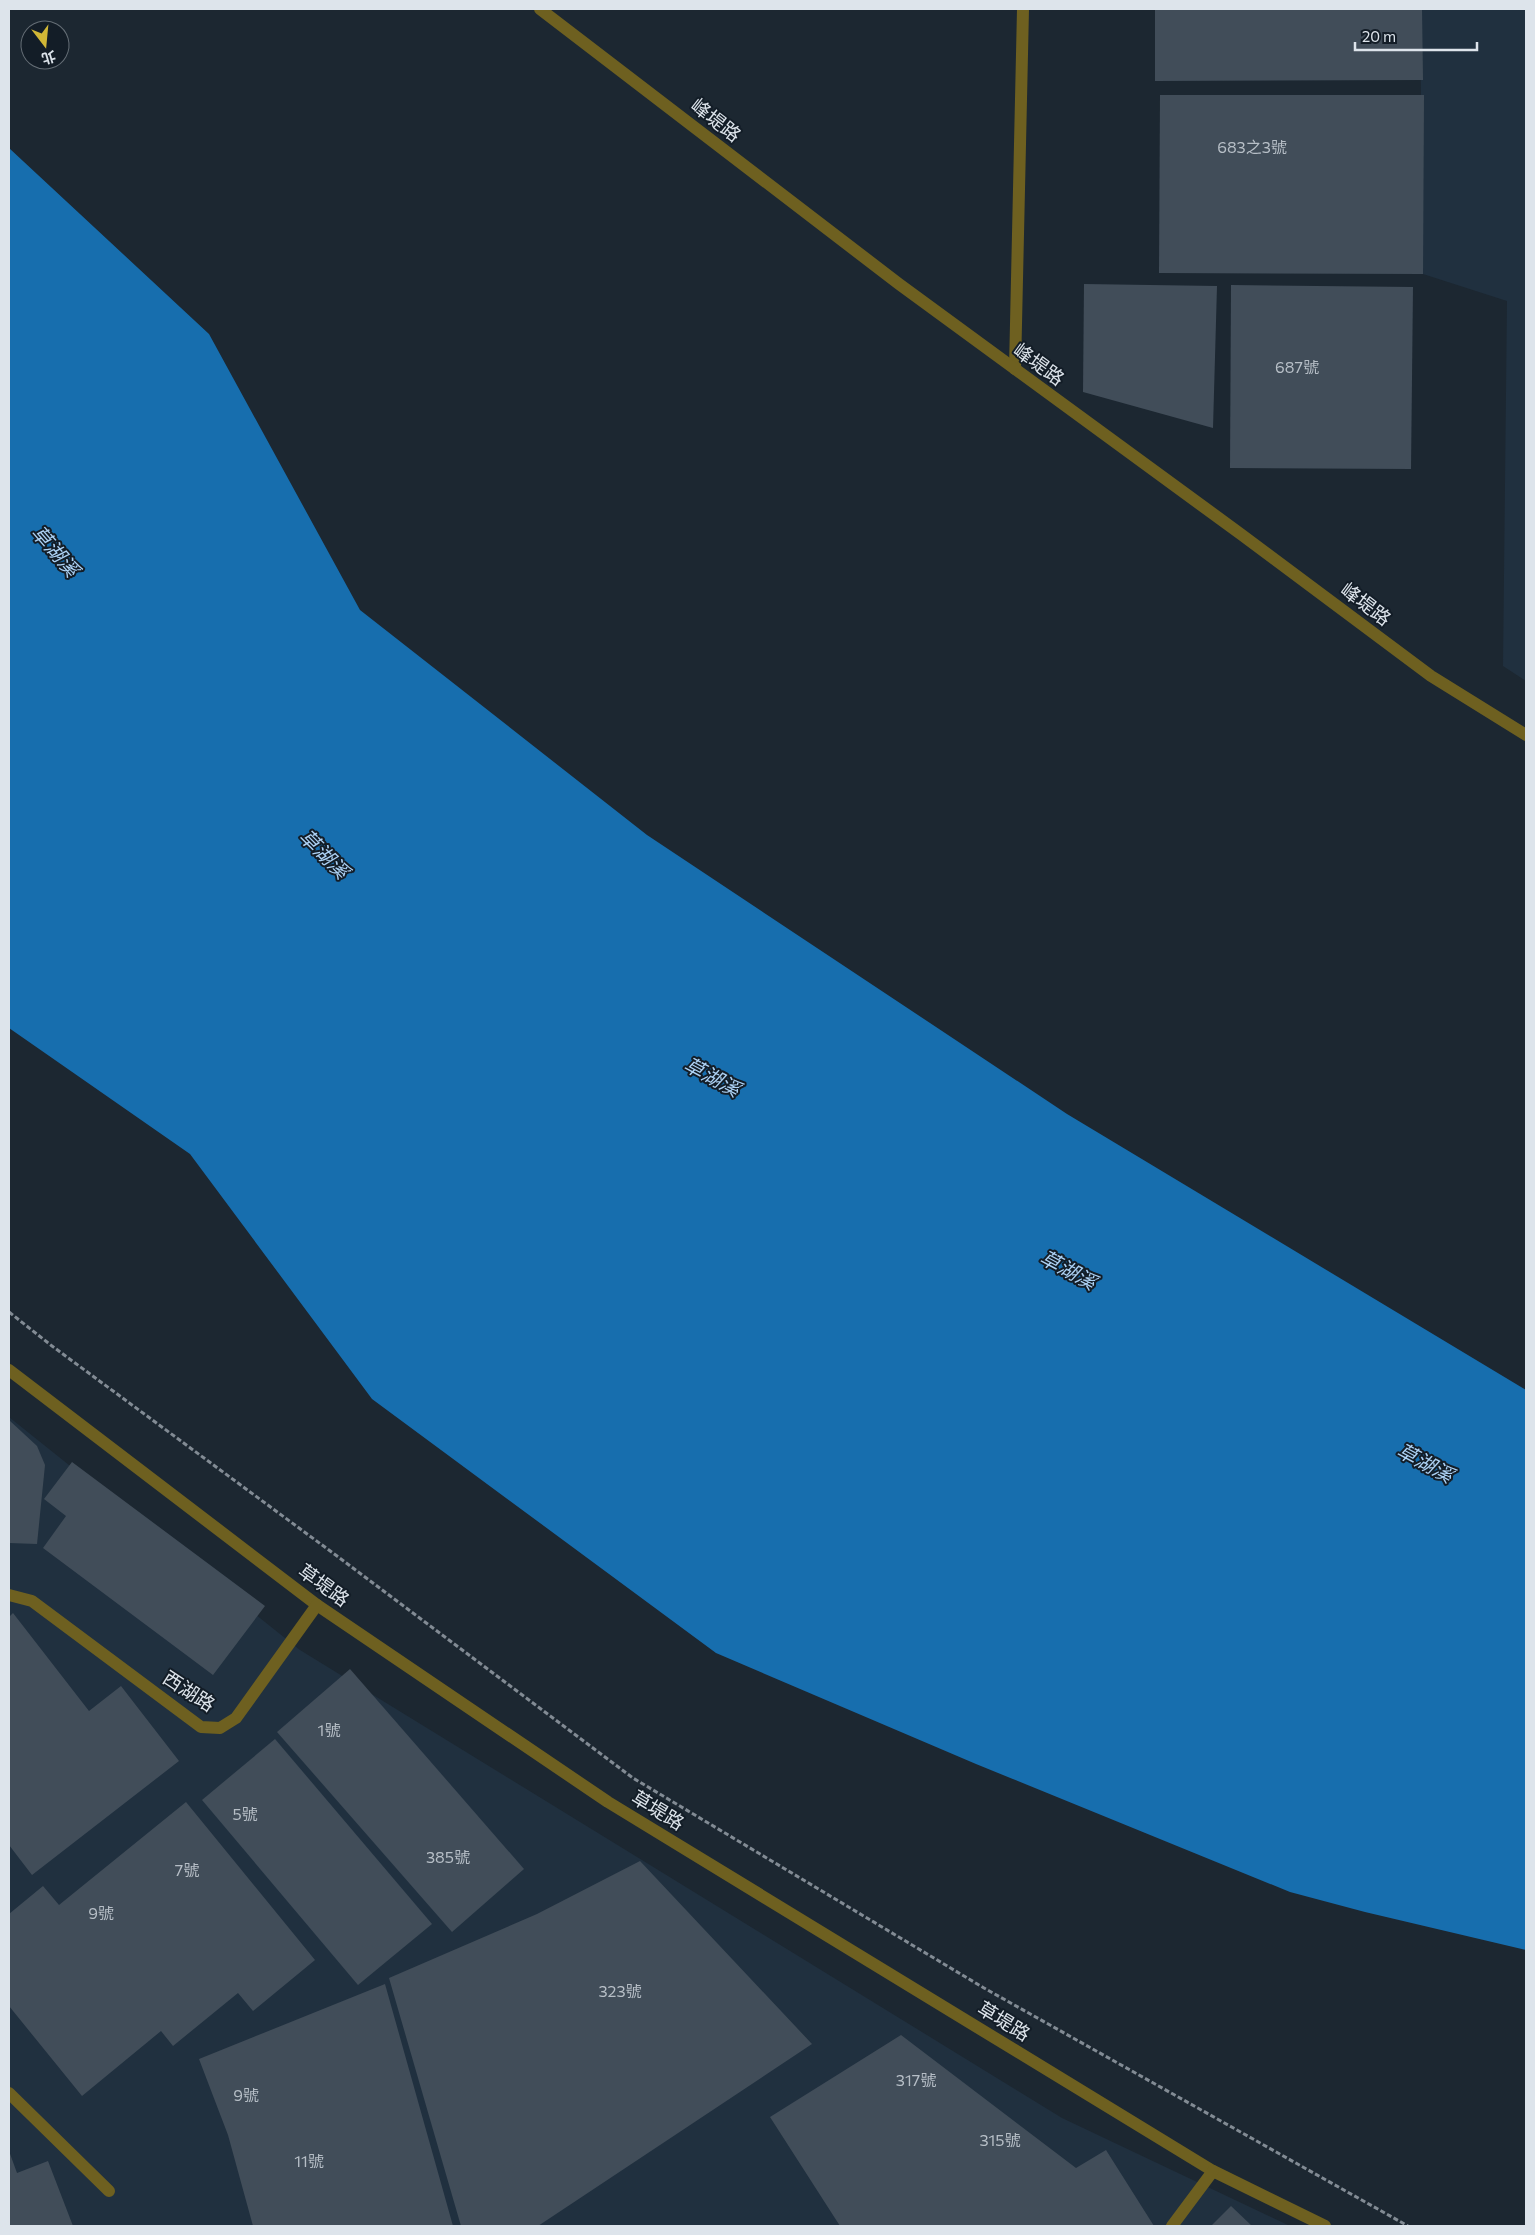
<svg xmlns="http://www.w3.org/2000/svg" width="1535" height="2235" font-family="Commissioner,'Noto Sans TC',sans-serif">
<rect width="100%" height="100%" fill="#1c2731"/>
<g fill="#20303f">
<polygon points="1420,9 1526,9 1526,681 1503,666 1507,301 1423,274"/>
<polygon points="9,1417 300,1650 1062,2118 1290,2226 9,2226"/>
</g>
<polygon fill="#176eae" points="9,148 209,334 360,610 647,835 1067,1114 1526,1390 1526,1950 1365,1912 1290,1892 976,1764 716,1653 372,1399 190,1154 9,1028"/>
<g fill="#414d59">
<polygon points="1155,9 1422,9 1423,80 1155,81"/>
<polygon points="1160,95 1424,95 1423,274 1159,273"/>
<polygon points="1084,284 1217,286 1213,428 1083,392"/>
<polygon points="1231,285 1413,287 1411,469 1230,468"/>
<polygon points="9,1420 37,1446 45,1465 37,1544 9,1543"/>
<polygon points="72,1462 265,1606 213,1675 43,1548 66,1516 44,1499"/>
<polygon points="13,1613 89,1711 121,1686 179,1761 32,1875 9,1845 9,1617"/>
<polygon points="350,1669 524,1869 452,1932 277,1732"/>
<polygon points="275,1739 432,1924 358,1985 202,1800"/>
<polygon points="186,1802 315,1960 253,2011 238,1993 173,2046 161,2031 82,2096 9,2006 9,1914 43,1886 59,1905"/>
<polygon points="640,1861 812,2044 538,2226 461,2226 389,1978 537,1914"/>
<polygon points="385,1984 453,2226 253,2226 228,2135 199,2059"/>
<polygon points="901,2035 1076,2168 1106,2150 1154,2226 840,2226 770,2117"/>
<polygon points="9,2151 17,2173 48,2161 73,2226 9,2226"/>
<polygon points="1231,2206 1252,2226 1211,2226"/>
</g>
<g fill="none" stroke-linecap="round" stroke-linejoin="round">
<polyline stroke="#828b94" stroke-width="3" stroke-dasharray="5 2.5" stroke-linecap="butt" points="9,1312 52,1346 337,1556 633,1778 984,1988 1408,2226"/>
<g stroke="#6e6020" stroke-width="12">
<polyline points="1015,369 1023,9"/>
<polyline points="9,2093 109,2191"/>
</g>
<g stroke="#6e6020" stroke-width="12">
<polyline points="540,9 899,284 1242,535 1431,676 1526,735"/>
<polyline points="9,1370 317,1605 608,1802 1213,2171 1325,2226"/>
<polyline points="9,1595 32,1601 201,1727 220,1728 236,1718 317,1605"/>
<polyline points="1172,2226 1213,2171"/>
</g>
</g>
<g text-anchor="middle" stroke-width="4" stroke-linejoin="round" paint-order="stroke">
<g font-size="16" fill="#b6bec6">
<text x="1252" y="153">683之3號</text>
<text x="1297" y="373">687號</text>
<text x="329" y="1736">1號</text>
<text x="245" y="1820">5號</text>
<text x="448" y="1863">385號</text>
<text x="187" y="1876">7號</text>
<text x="101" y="1919">9號</text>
<text x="620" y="1997">323號</text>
<text x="916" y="2086">317號</text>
<text x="246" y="2101">9號</text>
<text x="1000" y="2146">315號</text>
<text x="309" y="2167">11號</text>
</g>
<g font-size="19" fill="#dde4eb" stroke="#131d27">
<text transform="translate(716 120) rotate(38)" y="7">峰堤路</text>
<text transform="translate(1039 364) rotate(36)" y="7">峰堤路</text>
<text transform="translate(1366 604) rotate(37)" y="7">峰堤路</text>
<text transform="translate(324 1585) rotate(36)" y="7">草堤路</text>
<text transform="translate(189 1691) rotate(33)" y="7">西湖路</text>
<text transform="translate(658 1810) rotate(31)" y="7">草堤路</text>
<text transform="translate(1004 2021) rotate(31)" y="7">草堤路</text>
</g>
<g font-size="20" font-style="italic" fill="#add2f5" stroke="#131d27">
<text transform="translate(55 551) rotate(49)" y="7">草湖溪</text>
<text transform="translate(324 854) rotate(45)" y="7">草湖溪</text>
<text transform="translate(712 1077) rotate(28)" y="7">草湖溪</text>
<text transform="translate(1068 1270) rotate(28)" y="7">草湖溪</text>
<text transform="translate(1425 1463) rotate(28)" y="7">草湖溪</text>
</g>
</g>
<rect width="1535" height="2235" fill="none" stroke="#dde4eb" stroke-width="20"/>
<g transform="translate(45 45) rotate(164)"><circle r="24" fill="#131d27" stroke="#646d75"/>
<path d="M0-4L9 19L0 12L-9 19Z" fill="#d1b736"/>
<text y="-8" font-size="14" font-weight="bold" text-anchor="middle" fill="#dde4eb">北</text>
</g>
<path d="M1355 42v8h122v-8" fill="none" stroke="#dde4eb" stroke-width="2.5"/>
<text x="1362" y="42" font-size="15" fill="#dde4eb" stroke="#131d27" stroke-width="4" paint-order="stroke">20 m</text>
</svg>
